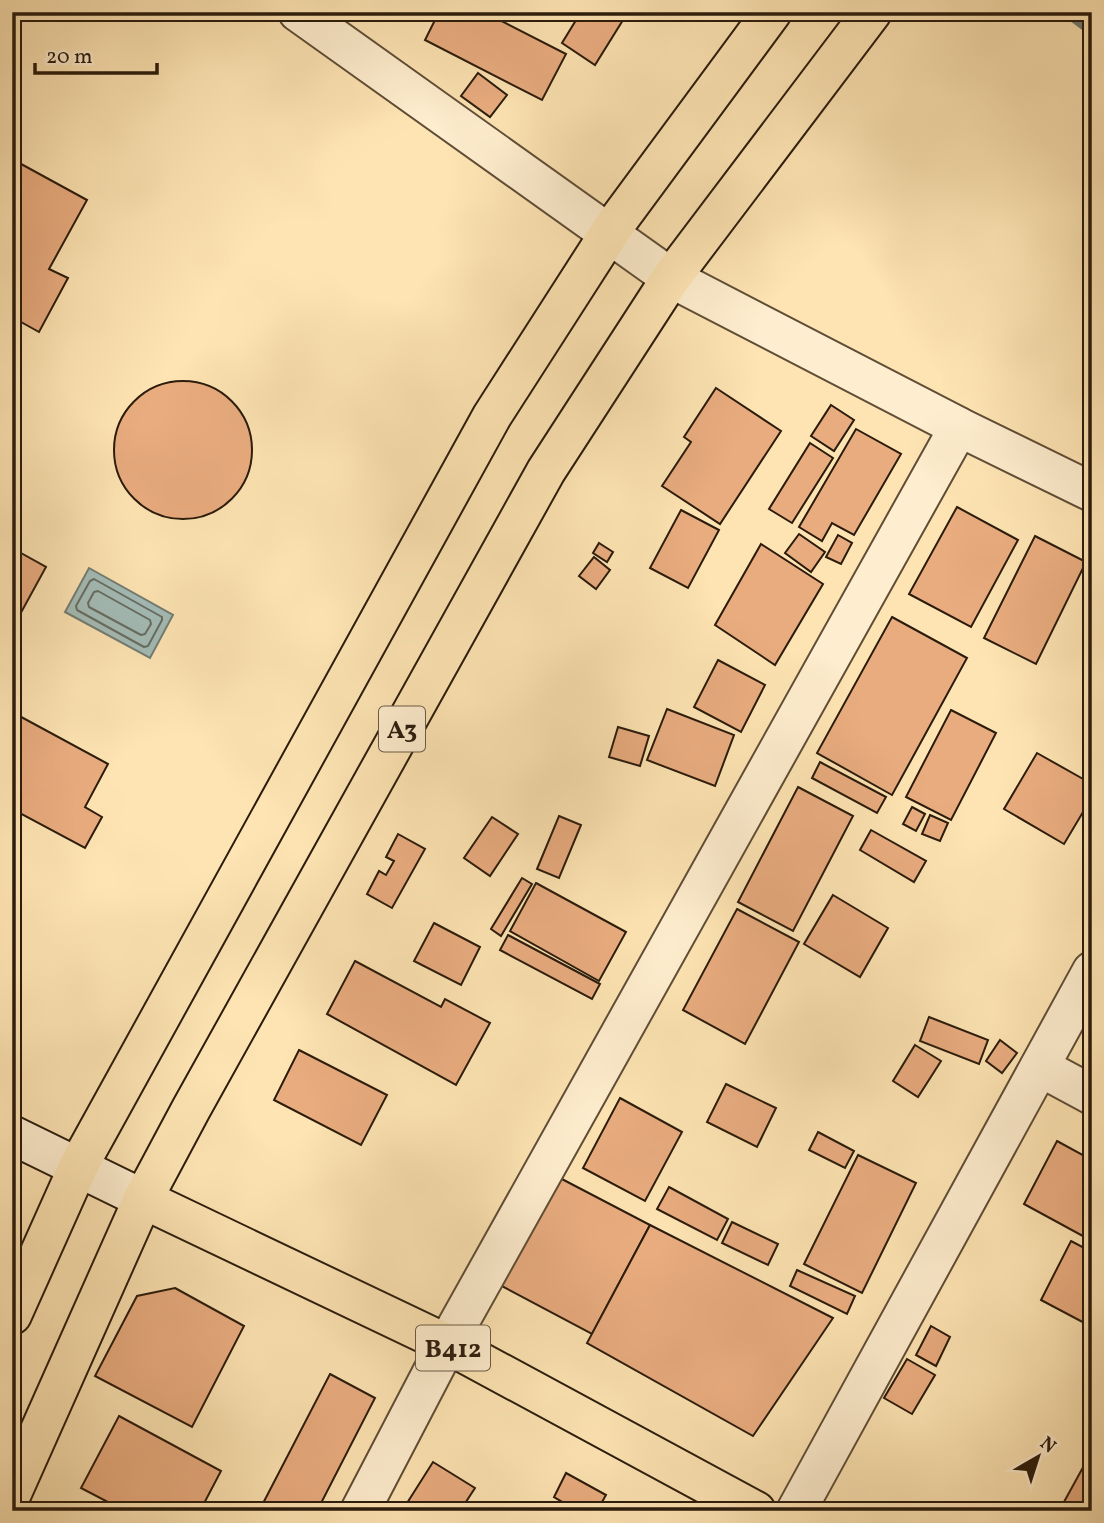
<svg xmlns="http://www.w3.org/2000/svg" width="1104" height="1523" font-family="Vollkorn,serif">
<rect width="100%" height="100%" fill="#fee4b3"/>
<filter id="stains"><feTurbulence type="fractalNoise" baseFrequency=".00286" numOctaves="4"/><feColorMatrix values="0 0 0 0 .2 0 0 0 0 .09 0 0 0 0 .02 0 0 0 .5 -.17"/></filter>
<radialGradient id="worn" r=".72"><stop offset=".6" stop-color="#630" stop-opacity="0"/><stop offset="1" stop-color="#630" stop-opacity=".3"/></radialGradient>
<polygon fill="#a3bcb7" stroke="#737c73" stroke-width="2" points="89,568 173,615 150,658 65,612"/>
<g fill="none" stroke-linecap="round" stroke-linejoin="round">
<g stroke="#666c62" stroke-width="2">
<polygon points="94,579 162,617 162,620 148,646 144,647 77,610 76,606 90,581"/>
<polygon points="98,591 150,620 151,624 145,634 141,635 89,607 88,603 94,592"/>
</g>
<polyline stroke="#737c73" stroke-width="12" points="1068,12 1092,30"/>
</g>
<g fill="#e9ac7f" stroke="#2a1b0c" stroke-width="2">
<polygon points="439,12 484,12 566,54 542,100 425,40"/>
<polygon points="581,12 628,12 595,65 562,43"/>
<polygon points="478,73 507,95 490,117 461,96"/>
<polygon points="12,159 87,200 49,269 68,278 39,332 12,317"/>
<circle cx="183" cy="450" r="69"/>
<polygon points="716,388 781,431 720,524 662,486 691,442 684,437"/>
<polygon points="831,405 854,420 834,451 811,436"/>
<polygon points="856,429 901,454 854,535 832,523 822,541 799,527"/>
<polygon points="810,443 833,458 792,523 769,509"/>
<polygon points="957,507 1018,540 971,627 909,594"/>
<polygon points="681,510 719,530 688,588 650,568"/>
<polygon points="799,534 825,552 811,572 785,553"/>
<polygon points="838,535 852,543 841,564 826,557"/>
<polygon points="1035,536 1086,562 1036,664 984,638"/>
<polygon points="599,543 613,552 607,562 593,553"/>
<polygon points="761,544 823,584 775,665 715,625"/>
<polygon points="12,548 46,567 12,629"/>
<polygon points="594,557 610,570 596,589 579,576"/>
<polygon points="892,617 967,658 892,795 817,753"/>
<polygon points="718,660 765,685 741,732 694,707"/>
<polygon points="667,709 734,735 715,786 647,760"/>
<polygon points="951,710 996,733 951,820 906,797"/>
<polygon points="12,712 108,764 85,807 102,817 85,848 12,809"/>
<polygon points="618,727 649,736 640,766 609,757"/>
<polygon points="1037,753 1092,784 1092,797 1064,844 1004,809"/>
<polygon points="820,762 886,797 877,813 812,778"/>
<polygon points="798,787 853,816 793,931 738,902"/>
<polygon points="912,807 925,814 916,831 903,824"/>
<polygon points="930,815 948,823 940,841 922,834"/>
<polygon points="559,816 581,825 559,878 537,869"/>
<polygon points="492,817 518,834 490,876 464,858"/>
<polygon points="871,830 926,861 914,882 860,850"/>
<polygon points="398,834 425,849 392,908 367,894 379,871 386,875 394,861 386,857"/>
<polygon points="522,878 532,884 501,936 491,929"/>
<polygon points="536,883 626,932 599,981 510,931"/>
<polygon points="833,895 888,928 860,977 804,944"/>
<polygon points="737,909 799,942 745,1044 683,1010"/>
<polygon points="434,923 480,947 461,985 414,961"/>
<polygon points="508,935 600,984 592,999 500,950"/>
<polygon points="355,961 441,1007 445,999 490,1023 456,1085 327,1014"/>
<polygon points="929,1017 988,1040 979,1064 920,1041"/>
<polygon points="1000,1040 1017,1053 1002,1073 986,1061"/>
<polygon points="915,1045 941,1061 918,1097 893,1081"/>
<polygon points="299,1050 387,1095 361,1145 274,1100"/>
<polygon points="726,1084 776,1108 757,1147 707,1122"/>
<polygon points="620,1098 682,1132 645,1201 583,1168"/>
<polygon points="818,1132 854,1151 845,1168 809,1150"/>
<polygon points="1057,1141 1092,1160 1092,1241 1024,1204"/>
<polygon points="858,1155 916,1183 862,1293 804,1264"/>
<polygon points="558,1177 650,1225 592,1334 500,1285"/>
<polygon points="669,1187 728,1219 717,1240 657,1209"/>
<polygon points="732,1222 778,1244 768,1265 722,1243"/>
<polygon points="650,1225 833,1318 753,1436 587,1343"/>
<polygon points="1071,1241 1092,1252 1092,1327 1041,1300"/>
<polygon points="797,1270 855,1296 847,1314 790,1286"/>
<polygon points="175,1288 244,1326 192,1427 95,1376 137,1296"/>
<polygon points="931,1326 950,1337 936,1366 916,1355"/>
<polygon points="907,1359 935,1375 912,1414 884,1398"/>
<polygon points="330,1374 375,1398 317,1511 259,1511"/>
<polygon points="119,1416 221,1471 200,1511 125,1511 81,1488"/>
<polygon points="1092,1451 1092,1511 1059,1511"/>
<polygon points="433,1462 475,1488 460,1511 402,1511"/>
<polygon points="566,1473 606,1495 597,1511 578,1511 554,1497"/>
</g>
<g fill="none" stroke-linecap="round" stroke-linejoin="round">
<defs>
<g id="street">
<polyline points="298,12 671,278 959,427 1092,492"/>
<polyline points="1040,1067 1092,1095"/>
<polyline points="360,1511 447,1344 959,427"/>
<polyline points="796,1511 1092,971"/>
</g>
<polyline id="secondary" points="12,1135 143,1199"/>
<polyline id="primary" points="143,1199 447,1344 756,1511"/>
<g id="highway">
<polyline points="12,1315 80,1163 492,416 614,226 772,12"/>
<polyline points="12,1493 143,1199 191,1109 546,471 671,278 872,12"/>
</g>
</defs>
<use href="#street" stroke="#5f4d36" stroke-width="42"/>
<use href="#secondary" stroke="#2a1b0c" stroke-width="42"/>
<use href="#primary" stroke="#2a1b0c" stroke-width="42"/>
<use href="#highway" stroke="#2a1b0c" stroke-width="42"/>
<use href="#street" stroke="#feedce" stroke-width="38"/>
<use href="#secondary" stroke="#feedce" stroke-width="38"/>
<use href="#primary" stroke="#fee4b3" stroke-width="38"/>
<use href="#highway" stroke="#fee4b3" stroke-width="38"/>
</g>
<g text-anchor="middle" stroke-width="7" stroke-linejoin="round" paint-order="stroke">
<g fill="#feedce" stroke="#6a5a46" stroke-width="2">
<rect x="379" y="706.5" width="46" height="45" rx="5"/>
<rect x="416" y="1325.5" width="74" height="45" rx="5"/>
</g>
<g font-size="26" font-weight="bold" fill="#2a1b0c">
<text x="402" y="738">A3</text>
<text x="453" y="1357">B412</text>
</g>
</g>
<rect width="1104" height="1523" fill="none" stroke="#fee4b3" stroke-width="42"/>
<rect x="14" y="14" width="1076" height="1495" fill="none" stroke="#2a1b0c" stroke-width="3.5"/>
<rect x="21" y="21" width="1062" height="1481" fill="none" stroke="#2a1b0c" stroke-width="2"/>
<g transform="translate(1038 1457) rotate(39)" stroke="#feedce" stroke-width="5" paint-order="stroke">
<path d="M0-5L12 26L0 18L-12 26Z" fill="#2a1b0c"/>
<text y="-10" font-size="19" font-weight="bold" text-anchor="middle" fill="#2a1b0c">N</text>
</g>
<path d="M35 63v10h122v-10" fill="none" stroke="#2a1b0c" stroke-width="3.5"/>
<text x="46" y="63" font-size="21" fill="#2a1b0c" stroke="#feedce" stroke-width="5" paint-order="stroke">20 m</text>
<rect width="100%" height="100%" filter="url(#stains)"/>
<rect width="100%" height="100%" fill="url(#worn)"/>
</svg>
